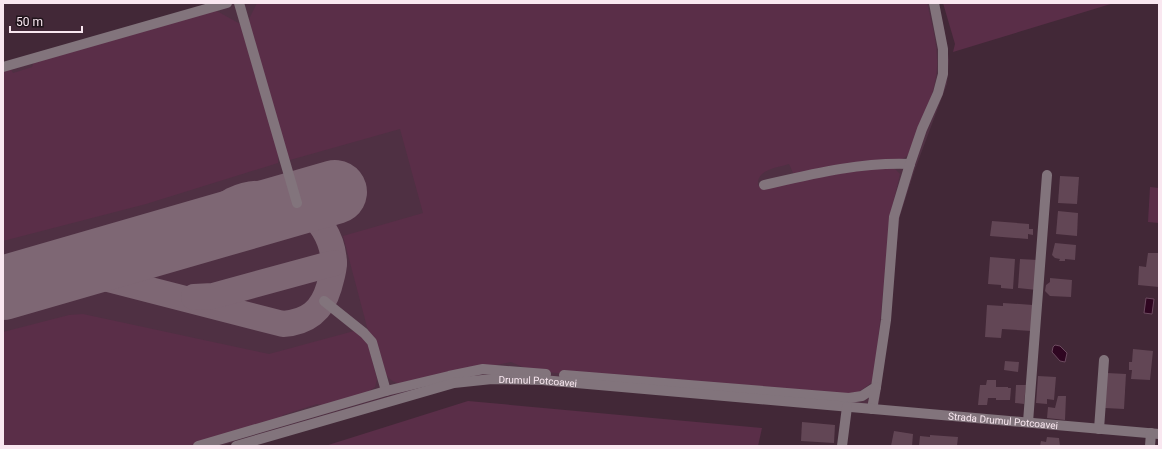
<svg xmlns="http://www.w3.org/2000/svg" width="1162" height="449" font-family="Roboto,sans-serif">
<rect width="100%" height="100%" fill="#422837"/>
<polygon fill="#4f3043" points="218,3 937,3 944,28 949,60 947,84 914,172 900,216 879,405 489,375 387,398 220,446 3,446 3,64"/>
<g fill="#5a2e48">
<path d="M257,3H927C932,24 938,46 937,67C935,98 919,127 908,155L901,160L794,175L789,164C777,168 757,169 758,185L762,188L804,177L893,167L900,174L891,212L874,381L857,393L845,395L532,371L511,362L402,384C398,383 393,382 390,379C378,368 375,342 367,327L343,236L423,213L400,129L290,160L283,152L247,23Z"/>
<polygon points="943,3 1114,3 953,52 955,44"/>
<polygon points="215,10 242,25 278,152 278,163 146,204 3,241 3,70 10,68 13,73 32,67 34,62"/>
<polygon points="1150,187 1159,188 1159,223 1148,222"/>
<polygon points="83,314 269,354 354,331 367,340 377,379 375,387 365,394 325,406 317,404 283,415 277,421 190,446 3,446 3,332 69,315"/>
<polygon points="468,401 762,428 758,446 325,446"/>
</g>
<g fill="#2f0621" stroke="#6c4a5f">
<polygon points="1146,298 1154,299 1152,314 1144,313"/>
<polygon points="1055,345 1060,346 1067,353 1065,362 1060,361 1052,352 1053,347"/>
</g>
<g fill="none" stroke-linecap="round" stroke-linejoin="round">
<g stroke="#7e6774" stroke-width="26">
<path d="M45,275H70L100,277L283,324C308,322 322,311 329,287C331,279 334,271 334,263C332,213 278,179 233,200C219,207 208,219 199,231"/>
<polyline points="194,297 213,296 334,263"/>
</g>
<polyline stroke="#7e6774" stroke-width="64" points="3,288 335,192"/>
</g>
<g fill="#624655">
<polygon points="1060,176 1079,177 1077,204 1058,203"/>
<polygon points="1058,211 1078,213 1077,236 1056,234"/>
<polygon points="992,221 1029,224 1029,229 1033,229 1033,235 1028,234 1028,239 990,236"/>
<polygon points="1055,243 1076,245 1075,260 1065,259 1065,261 1059,261 1060,259 1055,258 1052,255"/>
<polygon points="1148,253 1159,253 1159,287 1138,285 1139,266 1146,267"/>
<polygon points="990,257 1015,259 1013,289 1001,288 1001,285 988,284"/>
<polygon points="1020,259 1038,260 1037,290 1018,288"/>
<polygon points="1050,278 1072,280 1071,297 1050,296 1045,291 1046,285 1050,282"/>
<polygon points="1003,303 1033,305 1031,331 1002,329 1001,338 985,337 987,305 1003,306"/>
<polygon points="1133,349 1153,351 1150,380 1131,379 1132,370 1129,370 1129,362 1132,362"/>
<polygon points="1005,361 1019,362 1018,372 1004,370"/>
<polygon points="1107,373 1126,374 1124,409 1105,408"/>
<polygon points="1038,376 1056,377 1054,400 1047,399 1047,404 1036,403"/>
<polygon points="987,380 996,380 996,387 1008,387 1008,388 1011,388 1010,400 996,400 996,398 988,398 987,405 978,405 980,385 986,385"/>
<polygon points="1016,385 1026,385 1024,404 1015,403"/>
<polygon points="1058,396 1066,396 1065,420 1047,418 1048,407 1055,408"/>
<polygon points="802,422 835,425 834,443 801,441"/>
<polygon points="894,431 913,434 912,446 891,446"/>
<polygon points="930,435 958,437 957,446 919,446 920,436 930,437"/>
<polygon points="1047,437 1059,438 1060,446 1040,446 1041,441 1046,442"/>
</g>
<g fill="none" stroke-linecap="round" stroke-linejoin="round">
<g stroke="#82747c" stroke-width="10">
<polyline points="239,3 297,203"/>
<polyline points="3,67 227,3"/>
<path d="M764,185C812,174 860,162 910,164L922,129L938,93L943,74V49L934,3"/>
<polyline points="324,301 364,333 372,342 386,391"/>
<polyline points="564,375 849,398 862,396 876,387 886,320 894,217 910,164"/>
<polyline points="872,409 876,387"/>
<polyline points="1028,422 1047,175"/>
<polyline points="1099,429 1104,360"/>
<polyline points="198,446 386,391 449,376 483,369 546,374"/>
<path id="s1" d="M236,446L454,383L492,379L542,380L1159,434"/>
<polyline points="842,446 847,407"/>
<polyline points="1150,446 1151,433"/>
</g>
</g>
<g text-anchor="middle" stroke-width="3" stroke-linejoin="round" paint-order="stroke">
<g font-size="10" fill="#f9e7f0" stroke="#21151c">
<text dy="4" stroke="none"><textPath href="#s1" startOffset="311">Drumul Potcoavei</textPath></text>
<text dy="4" stroke="none"><textPath href="#s1" startOffset="778">Strada Drumul Potcoavei</textPath></text>
</g>
</g>
<rect width="1162" height="449" fill="none" stroke="#f9e7f0" stroke-width="8"/>
<path d="M10 26v6h72v-6" fill="none" stroke="#f9e7f0" stroke-width="2"/>
<text x="16" y="26" font-size="12" fill="#f9e7f0" stroke="#21151c" stroke-width="3" paint-order="stroke">50 m</text>
</svg>
